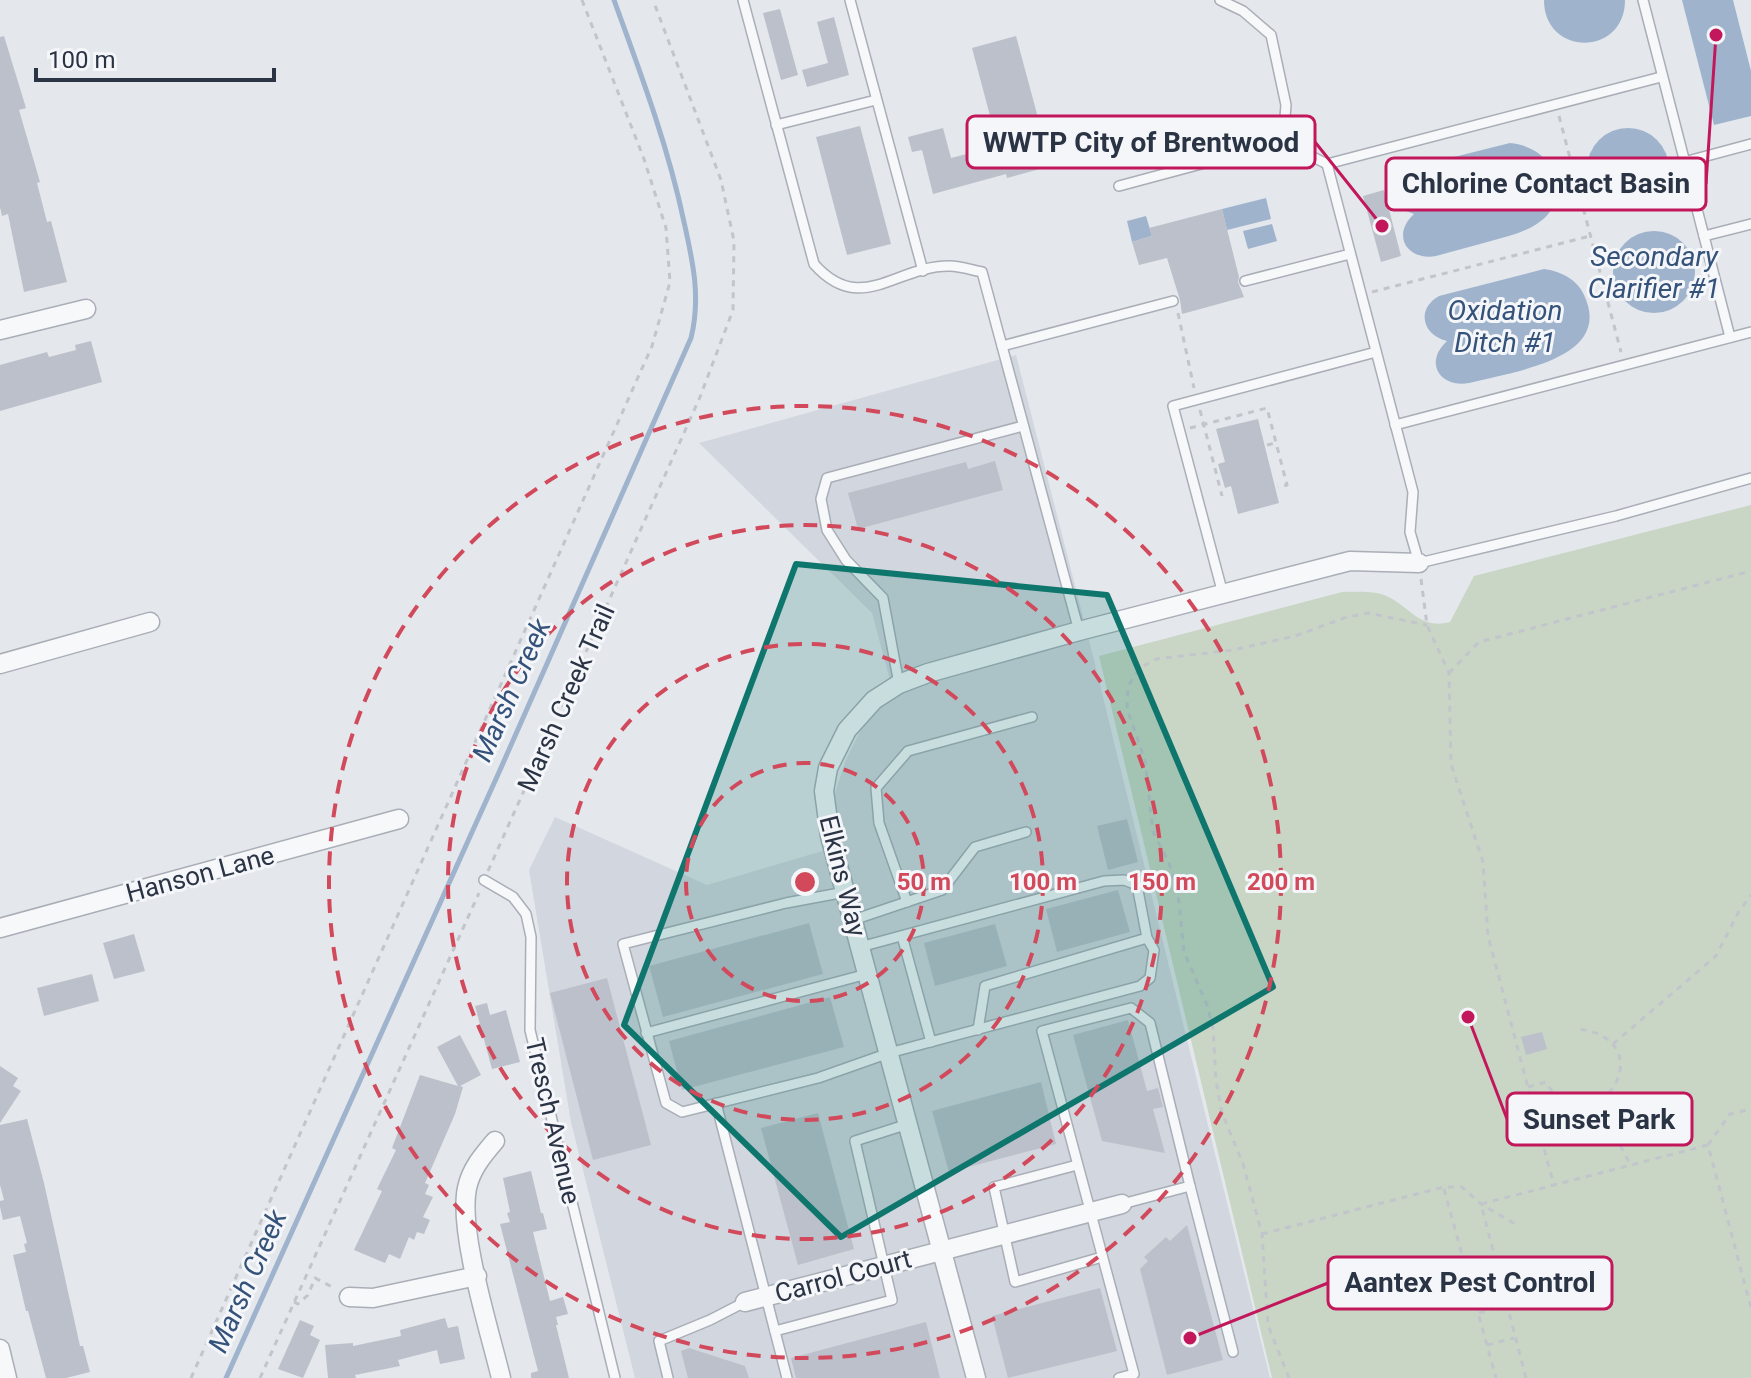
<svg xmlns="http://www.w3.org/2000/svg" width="1751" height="1378" font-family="Roboto,sans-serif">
<rect width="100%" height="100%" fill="#e4e7ec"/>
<polygon fill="#d2d6de" points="1016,355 1090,644 1270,1378 635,1378 571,1122 529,870 555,817 707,885 843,845 834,796 845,762 864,723 894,695 872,613 699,443"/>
<path fill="#c9d6c5" d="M1751,505V1378H1272L1099,656L1342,592C1354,592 1369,591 1381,594C1406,601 1418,631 1450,622L1474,576Z"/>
<g fill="#9fb4cc">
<path d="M1544,0H1625C1625,57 1544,57 1544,0Z"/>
<polygon points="1682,0 1733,0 1751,71 1751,116 1714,125"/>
<circle cx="1628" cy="169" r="41"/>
<path d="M1510,143C1530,145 1547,155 1553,174C1567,221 1525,232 1491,241C1473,246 1454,251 1436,256C1407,261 1391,235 1414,214L1401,209L1391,196C1390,182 1395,175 1406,169Z"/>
<polygon points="1266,198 1271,219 1227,230 1222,209"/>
<polygon points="1146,216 1152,236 1132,242 1127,221"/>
<polygon points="1272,224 1277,241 1248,249 1243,231"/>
<circle cx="1654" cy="272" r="41"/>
<path d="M1544,269C1560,271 1577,279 1584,295C1615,360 1510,372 1469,383C1439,388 1424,362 1447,341C1422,335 1416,309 1439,296Z"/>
</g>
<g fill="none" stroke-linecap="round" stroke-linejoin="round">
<path stroke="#9fb4cc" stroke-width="5" d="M226,1378L500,770L691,338C701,298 693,262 684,222C668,146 641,74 614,0"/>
</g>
<g fill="#bbc0ca">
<polygon points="780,9 798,75 781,80 763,13"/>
<polygon points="834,17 849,75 807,87 802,70 828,63 817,22"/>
<polygon points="4,36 26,108 19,110 40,182 37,183 47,222 51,221 67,282 24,292 8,214 2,216 0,207 0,37"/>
<polygon points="1016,36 1051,166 1007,178 1006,174 933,194 922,150 912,152 908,137 943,128 951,158 998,146 972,48"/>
<polygon points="860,126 891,244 847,255 816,137"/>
<polygon points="1384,190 1401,256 1381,262 1363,196"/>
<polygon points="1222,209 1239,277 1238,282 1244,297 1182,314 1180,300 1167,258 1139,265 1132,242 1152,236 1149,228"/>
<polygon points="91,341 102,382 0,411 0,365 47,352 49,357 76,350 75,345"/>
<polygon points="1258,419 1279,503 1238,514 1231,486 1225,488 1218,464 1225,462 1216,429"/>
<polygon points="995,461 1003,490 858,529 848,493 966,462 968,469"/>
<polygon points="1127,819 1138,862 1108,870 1097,826"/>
<polygon points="1118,890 1130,932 1057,952 1046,909"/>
<polygon points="809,923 823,974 663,1017 649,966"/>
<polygon points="995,924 1007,966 935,986 924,943"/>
<polygon points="134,934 145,971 114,979 103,943"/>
<polygon points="92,974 99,1001 44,1016 37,988"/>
<polygon points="607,978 651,1145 593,1160 550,993"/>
<polygon points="830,997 844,1047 682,1090 669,1041"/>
<polygon points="487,1003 490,1015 506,1010 520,1062 492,1069 475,1006"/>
<polygon points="1128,1020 1147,1091 1158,1088 1163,1107 1153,1109 1165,1153 1102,1141 1073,1035"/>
<polygon points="1542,1032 1547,1049 1526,1055 1521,1037"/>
<polygon points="460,1035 481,1075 460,1086 463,1087 455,1114 425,1183 429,1185 425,1194 433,1197 423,1217 430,1220 424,1234 417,1232 414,1240 409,1237 400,1259 389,1254 385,1263 354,1250 382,1191 377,1189 396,1150 392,1148 420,1075 458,1086 437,1047"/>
<polygon points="0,1066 18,1078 13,1086 21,1091 0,1123"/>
<polygon points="1041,1082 1056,1144 949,1172 932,1111"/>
<polygon points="818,1113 854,1249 798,1265 761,1128"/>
<polygon points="27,1119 44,1183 80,1346 83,1346 90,1372 66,1378 46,1378 28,1311 26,1311 13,1255 26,1252 24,1244 27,1243 20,1216 3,1220 0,1207 0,1201 4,1200 0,1185 0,1125"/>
<polygon points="531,1171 541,1213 543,1213 547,1229 533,1232 550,1301 563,1297 568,1314 556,1317 558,1325 556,1325 569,1378 531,1378 531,1373 538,1371 500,1224 510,1222 507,1213 510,1212 503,1178"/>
<polygon points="1187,1225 1223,1360 1167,1375 1140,1269 1148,1261 1144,1257 1166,1237 1170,1241"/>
<polygon points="1100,1288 1117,1351 1008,1378 992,1316"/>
<polygon points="445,1318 448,1328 458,1326 465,1359 440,1364 437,1350 398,1360 400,1366 355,1375 356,1378 328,1378 325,1345 353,1343 353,1346 401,1336 400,1330"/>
<polygon points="300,1320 314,1326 310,1335 320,1340 303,1378 278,1369"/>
<polygon points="926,1322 940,1378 796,1378 791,1358"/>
<polygon points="689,1348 745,1366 749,1378 688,1378 681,1351"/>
</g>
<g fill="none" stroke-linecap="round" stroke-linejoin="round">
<defs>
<g id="lane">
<path d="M743,0L814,264C861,317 896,265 950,266C960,266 972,270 982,272L1079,631"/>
<polyline points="850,0 923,271"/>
<polyline points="1220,0 1243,11 1271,35 1286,105 1283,142"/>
<polyline points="1643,0 1730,337"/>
<polyline points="776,125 876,100"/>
<polyline points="1684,162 1751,144"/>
<polyline points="1327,164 1413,492 1410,532 1419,563 1616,516 1751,478"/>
<polyline points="1119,186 1283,142 1327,164 1661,77"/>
<polyline points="1704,236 1751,224"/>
<polyline points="1245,281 1350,254"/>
<polyline points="1002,346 1173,301"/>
<polyline points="1395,425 1751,332"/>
<polyline points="1223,594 1173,406 1376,352"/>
<polyline points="899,684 883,598 846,560 827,530 821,499 827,478 1023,426"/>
<polyline points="484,880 513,897 526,914 531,937 530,1030 615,1378"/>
<polyline points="845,892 786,903 623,944 666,1103 682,1112 818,1078 889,1053 1140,986 1150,978 1154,950 1147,938 1137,885 1124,880 1104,881 860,947"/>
<polyline points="907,902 879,823 876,788 908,751 1032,717"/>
<polyline points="853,920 942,890 975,847 1026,832"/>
<polyline points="902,936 931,1042"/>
<polyline points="978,1030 985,986 1147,938"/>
<polyline points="646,1033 867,974"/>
<polyline points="716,1103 787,1378"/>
<polyline points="1077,1165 994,1187 1015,1282 1102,1257"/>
<polyline points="1190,1186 1233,1352"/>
<polyline points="775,1331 892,1300 855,1141 908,1124"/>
<polyline points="668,1378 659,1341 710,1320 745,1302"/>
<polyline points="1119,1378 1134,1374 1042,1031 1131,1008 1150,1023 1190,1186 1122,1204"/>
</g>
<g id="street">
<polyline points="0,330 86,309"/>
<polyline points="0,664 150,622"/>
<polyline points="0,928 399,819"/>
<path d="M495,1141C483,1155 471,1169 467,1188C458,1231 490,1332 501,1378"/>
<polyline points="349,1297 373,1298 477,1276"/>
<polyline points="745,1302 1122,1204"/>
<polyline points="0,1349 7,1378"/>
<polyline points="976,1378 830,836 824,791 828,768 847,730 874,700 899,684 928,673 1079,631 1350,561 1419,563"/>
</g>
</defs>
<use href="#lane" stroke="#a9aeb7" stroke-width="12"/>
<use href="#street" stroke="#a9aeb7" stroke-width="21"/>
<g stroke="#c2c5cb" stroke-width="3" stroke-dasharray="6 6" stroke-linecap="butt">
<polyline points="1559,116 1621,352"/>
<polyline points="1372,292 1590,236"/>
<polyline points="1178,313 1194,388"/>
<polyline points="1200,410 1222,496"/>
<polyline points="1190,428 1267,408 1287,485 1278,487"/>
<polyline points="1267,445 1276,443"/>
<polyline points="1421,579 1427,625 1449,673 1451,764 1483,862 1488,936 1554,1186"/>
<polyline points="1449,673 1479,642 1751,571"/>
<polyline points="488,871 700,397 733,310 734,241 721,180 653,0"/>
<polyline points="1613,1044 1716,956 1738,913 1751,895"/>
<path d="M1528,1087L1546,1082C1587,1157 1671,1042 1579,1029"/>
<polyline points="1598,1103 1631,1166"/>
<polyline points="1708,1145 1730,1114 1751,1109"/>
<polyline points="1444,1189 1496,1378"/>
<polyline points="1262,1234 1444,1187 1462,1187 1481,1204 1515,1224"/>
<polyline points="294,1302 298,1304 308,1295 315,1278 336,1289"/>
<polyline points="1479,1313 1506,1305"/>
<polyline points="1487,1345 1514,1338"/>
<polyline points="191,1378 652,346 670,282 666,228 644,159 582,0"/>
<polyline points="260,1378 479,893"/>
<polyline points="1289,1378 1268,1325 1262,1234 1243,1164 1222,1113 1216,1081 1213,1028 1207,1005 1184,952 1178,894 1169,863 1153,832 1145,760 1127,709 1128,686 1140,668 1156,659 1233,650 1295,636 1347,617 1368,613 1427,625"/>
<polyline points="1526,1378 1481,1204 1708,1145 1751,1308"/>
</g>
<use href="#lane" stroke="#f7f8fa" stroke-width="9"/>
<use href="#street" stroke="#f7f8fa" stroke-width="18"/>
</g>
<path fill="#0f766e" fill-opacity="0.2" stroke="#0f766e" stroke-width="6" stroke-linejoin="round" d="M796,564L1107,595L1273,987L841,1237L624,1025Z"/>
<g fill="none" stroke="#d1495b" stroke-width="4" stroke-dasharray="14 10">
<circle cx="805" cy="882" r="119"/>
<circle cx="805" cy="882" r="238"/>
<circle cx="805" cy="882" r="357"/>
<circle cx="805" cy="882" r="476"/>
</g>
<g text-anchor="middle" stroke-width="6" stroke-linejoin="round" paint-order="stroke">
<g font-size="26" fill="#2b3445" stroke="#f4f6f9">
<text transform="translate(566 698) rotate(-66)" y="9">Marsh Creek Trail</text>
<text transform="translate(200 874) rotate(-15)" y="9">Hanson Lane</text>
<text transform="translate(843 876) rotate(76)" y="9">Elkins Way</text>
<text transform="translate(553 1121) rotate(77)" y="9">Tresch Avenue</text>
<text transform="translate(843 1276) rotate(-15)" y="9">Carrol Court</text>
</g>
<g font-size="28" font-style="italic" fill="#34527a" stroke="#f4f6f9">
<text x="1654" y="266">Secondary<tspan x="1654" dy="32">Clarifier #1</tspan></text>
<text x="1505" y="320">Oxidation<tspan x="1505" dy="32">Ditch #1</tspan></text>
<text transform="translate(511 690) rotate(-66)" y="10">Marsh Creek</text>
<text transform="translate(247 1281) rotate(-66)" y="10">Marsh Creek</text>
</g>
</g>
<circle cx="805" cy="882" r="12" fill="#d1495b" stroke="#f4f6f9" stroke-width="4"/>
<g font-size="24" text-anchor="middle" font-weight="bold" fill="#d1495b" stroke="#f4f6f9" stroke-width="6" stroke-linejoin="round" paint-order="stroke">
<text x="924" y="890">50 m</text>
<text x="1043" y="890">100 m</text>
<text x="1162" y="890">150 m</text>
<text x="1281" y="890">200 m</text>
</g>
<path fill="none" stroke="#c2185b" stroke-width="3" d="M1382 226L1315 142M1716 35L1706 184M1468 1017L1507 1119M1190 1338L1328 1283"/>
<g fill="#c2185b" stroke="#f4f6f9" stroke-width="3">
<circle cx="1382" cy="226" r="8"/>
<circle cx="1716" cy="35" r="8"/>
<circle cx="1468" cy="1017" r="8"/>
<circle cx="1190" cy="1338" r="8"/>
</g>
<g fill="#f4f6f9" stroke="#c2185b" stroke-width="3">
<rect x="967" y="116" width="348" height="52" rx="8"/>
<rect x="1386" y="158" width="320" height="52" rx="8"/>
<rect x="1507" y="1093" width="185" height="52" rx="8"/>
<rect x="1328" y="1257" width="284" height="52" rx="8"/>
</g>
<g font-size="28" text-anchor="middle" font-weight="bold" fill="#2b3445">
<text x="1141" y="152">WWTP City of Brentwood</text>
<text x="1546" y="193">Chlorine Contact Basin</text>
<text x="1599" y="1129">Sunset Park</text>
<text x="1470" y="1292">Aantex Pest Control</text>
</g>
<path d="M36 68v12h238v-12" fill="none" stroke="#2b3445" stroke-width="4"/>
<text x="48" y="68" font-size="24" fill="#2b3445" stroke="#f4f6f9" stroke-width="6" paint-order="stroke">100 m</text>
</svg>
